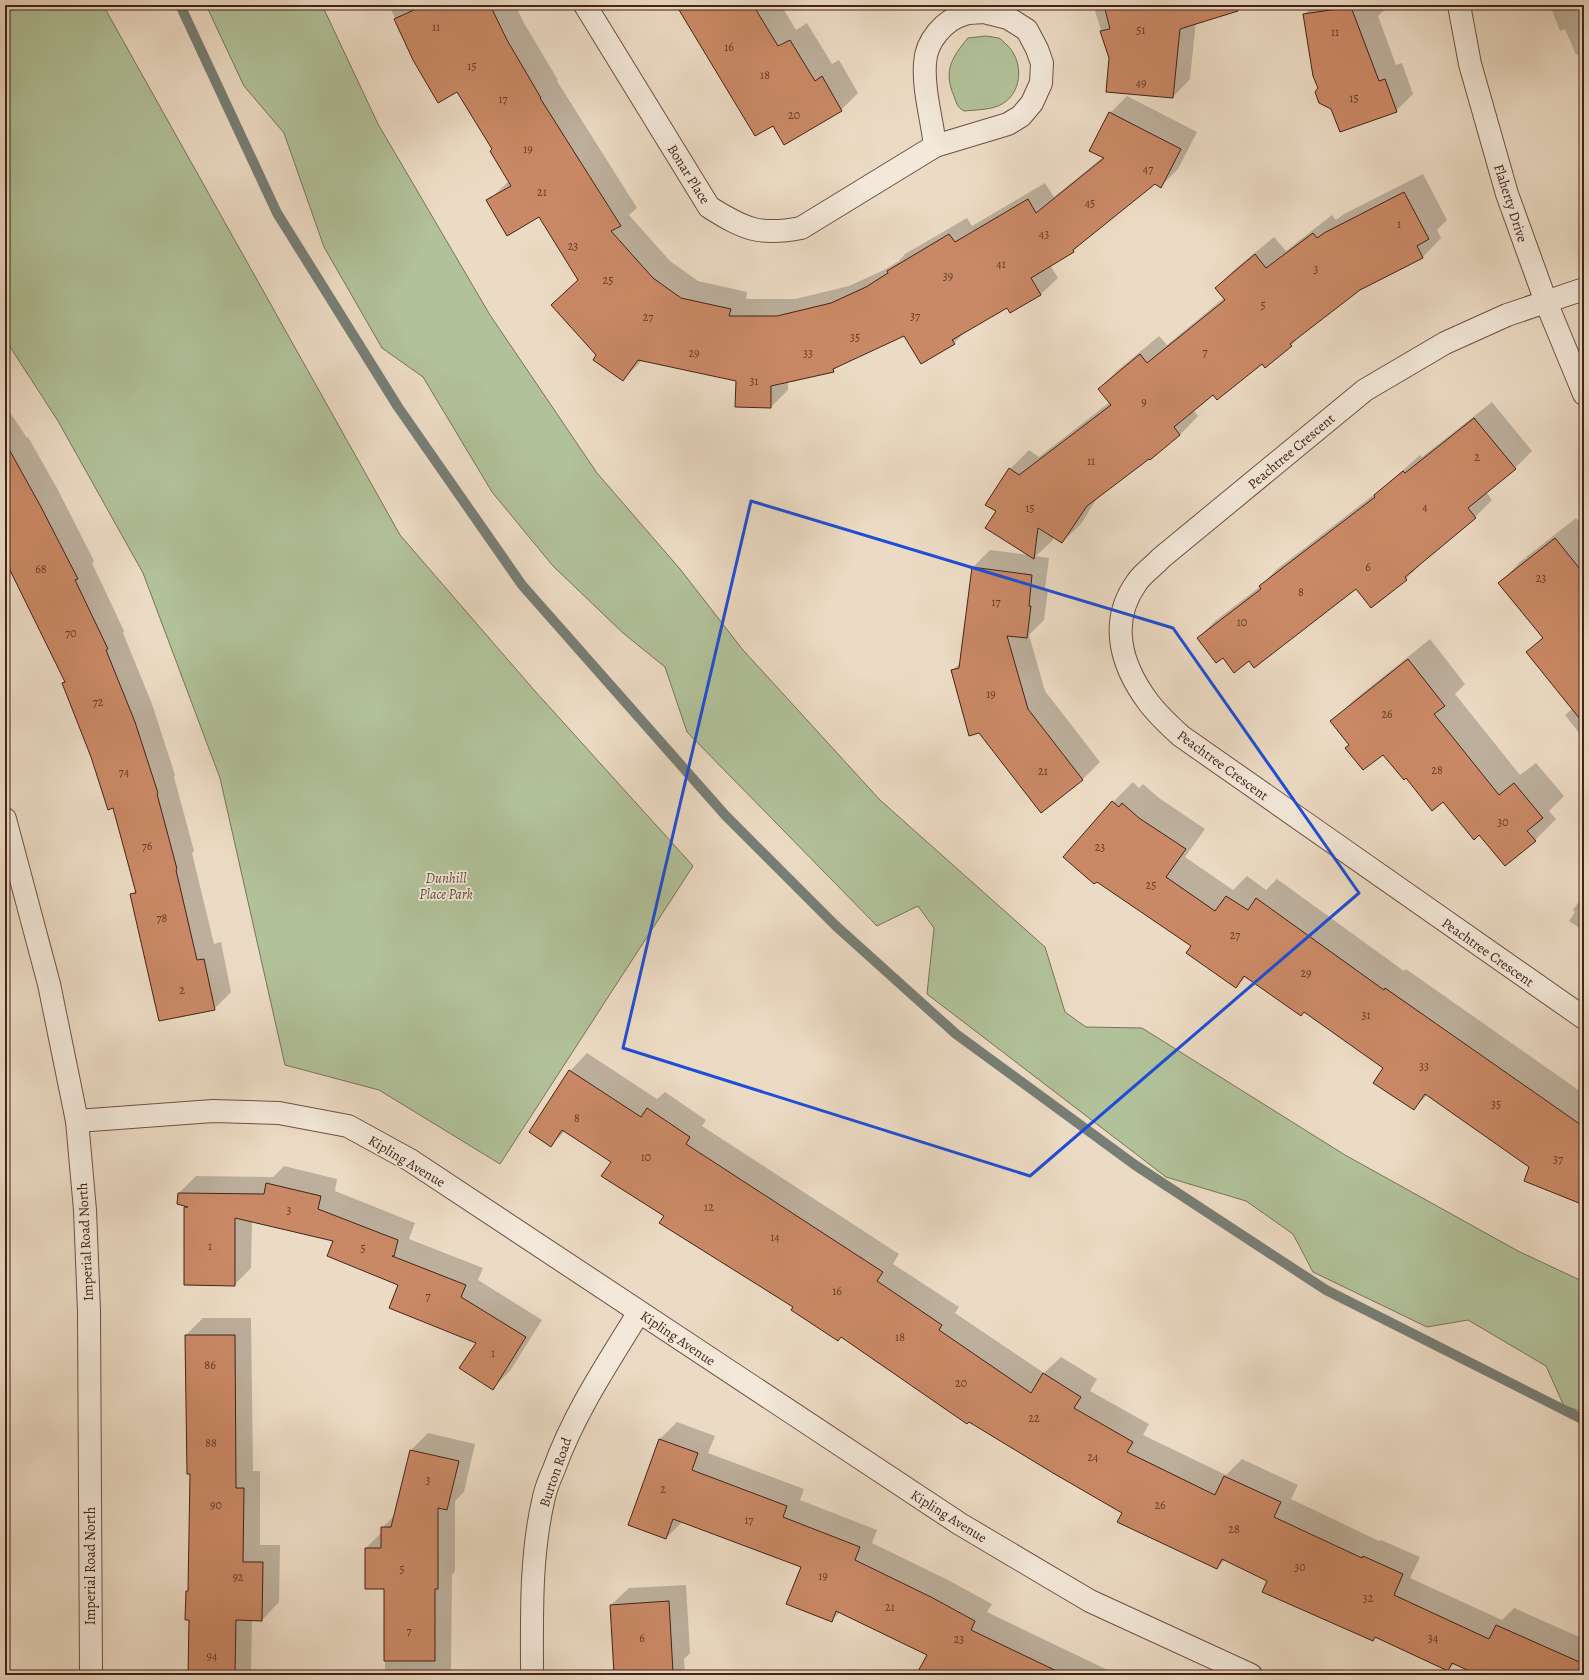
<svg xmlns="http://www.w3.org/2000/svg" width="1589" height="1680" font-family="Alegreya,serif">
<rect width="100%" height="100%" fill="#ecdbc4"/>
<filter id="stains"><feTurbulence type="fractalNoise" baseFrequency=".005" numOctaves="4"/><feColorMatrix values="0 0 0 0 .2 0 0 0 0 .09 0 0 0 0 .02 0 0 0 .5 -.17"/></filter>
<radialGradient id="worn" r=".72"><stop offset=".6" stop-color="#630" stop-opacity="0"/><stop offset="1" stop-color="#630" stop-opacity=".3"/></radialGradient>
<g fill="#b1c199" stroke="#7a7258">
<polygon points="5,5 103,5 400,535 534,690 693,866 500,1164 379,1090 285,1065 220,778 143,573 58,421 5,339"/>
<polygon points="206,5 322,5 378,124 490,315 597,473 680,569 743,650 880,800 1045,947 1065,1012 1086,1027 1142,1028 1345,1155 1518,1251 1584,1282 1584,1412 1564,1406 1546,1366 1468,1320 1427,1327 1313,1272 1293,1234 1246,1201 1166,1177 927,994 934,928 918,906 877,926 687,732 665,667 623,633 553,566 492,492 423,377 382,348 324,247 284,133 244,86"/>
<path d="M986,36C990,37 995,37 999,38C1001,39 1004,42 1006,44C1025,61 1023,96 998,106C988,110 974,110 964,111C958,108 956,103 954,96C943,71 952,57 968,38Z"/>
</g>
<g fill="#0003">
<polygon points="389,5 515,5 524,23 558,80 557,81 637,208 629,215 670,261 698,281 747,292 746,299 795,299 849,286 884,270 899,261 905,254 967,218 972,226 1045,183 1054,197 1103,157 1110,113 1127,96 1197,132 1178,169 1161,186 1155,183 1088,237 1073,251 1050,265 1058,278 1040,295 1007,306 966,331 954,343 904,335 838,365 833,371 788,381 788,390 771,407 737,380 642,360 623,380 598,355 553,305 579,279 540,216 488,201 509,181 493,148 457,91 413,58"/>
<polygon points="677,5 781,5 796,30 807,23 832,64 839,60 858,93 841,110 773,124"/>
<polygon points="1101,5 1209,5 1196,21 1190,79 1173,97 1110,58 1095,11"/>
<polygon points="1314,5 1389,5 1378,16 1396,65 1402,63 1413,94 1396,111 1332,108 1319,88 1304,15"/>
<polygon points="1550,5 1584,5 1584,52 1576,55 1565,29 1560,31"/>
<polygon points="1584,125 1584,139 1580,129"/>
<polygon points="1423,174 1447,220 1437,230 1441,238 1423,257 1359,290 1306,331 1291,345 1265,367 1262,362 1213,394 1193,410 1198,416 1180,435 1099,495 1081,524 1062,542 1053,536 1053,540 1036,556 1049,558 1045,589 1048,590 1044,620 1029,635 1045,691 1100,762 1083,779 1041,811 952,671 961,662 973,567 990,550 1030,555 997,511 1010,469 1029,450 1039,457 1110,402 1099,389 1118,370 1159,336 1167,345 1224,298 1216,288 1235,269 1274,237 1286,251 1332,215 1336,220 1344,214"/>
<polygon points="1492,402 1532,451 1515,468 1486,492 1492,500 1475,517 1422,561 1423,562 1406,579 1356,587 1249,660 1223,657 1198,638 1215,621 1262,585 1277,569 1385,486 1420,455 1422,457"/>
<polygon points="5,405 27,438 28,437 58,490 94,561 92,563 124,631 123,633 152,704 175,775 174,777 194,851 192,853 214,944 221,942 231,992 214,1009 132,894 136,890 114,807 63,683 65,681 5,558"/>
<polygon points="1576,518 1584,528 1584,739 1565,715 1573,708 1528,652 1543,637 1500,583 1520,562"/>
<polygon points="1430,639 1465,684 1455,694 1520,775 1536,763 1564,796 1549,811 1556,819 1535,840 1479,834 1443,801 1406,777 1383,754 1350,744 1332,722 1353,701"/>
<polygon points="1133,782 1139,788 1143,784 1159,798 1205,829 1185,857 1233,890 1247,876 1266,890 1277,879 1404,971 1406,969 1584,1094 1584,1204 1428,1094 1413,1109 1384,1068 1304,1011 1246,976 1236,987 1192,946 1065,857 1113,802"/>
<polygon points="1584,894 1584,931 1569,921 1575,912 1573,910"/>
<polygon points="587,1053 657,1099 665,1092 706,1120 702,1126 899,1254 893,1264 959,1307 955,1313 1044,1373 1061,1357 1097,1379 1090,1391 1149,1424 1143,1435 1226,1475 1242,1459 1298,1485 1291,1499 1379,1541 1381,1540 1420,1557 1410,1578 1502,1620 1514,1608 1584,1639 1584,1675 1480,1675 1455,1663 1448,1670 1376,1636 1373,1640 1263,1591 1268,1580 1225,1560 1217,1568 1123,1512 794,1307 665,1216 612,1162 565,1131 551,1145 530,1132 570,1071"/>
<polygon points="284,1166 337,1179 335,1191 415,1223 409,1239 483,1268 478,1280 542,1320 510,1371 493,1388 477,1342 400,1285 334,1241 252,1221 251,1268 234,1285 185,1207 187,1206 179,1193 196,1176 273,1177"/>
<polygon points="203,1318 251,1318 253,1471 260,1471 260,1545 280,1545 279,1602 262,1620 252,1620 251,1675 190,1675 190,1619 187,1592 189,1590 191,1473 186,1335"/>
<polygon points="677,1422 715,1436 708,1453 804,1489 800,1500 877,1530 872,1543 948,1580 992,1604 987,1612 1118,1675 917,1675 928,1655 840,1612 831,1621 802,1566 682,1522 666,1538 629,1525 660,1439"/>
<polygon points="428,1433 475,1444 464,1492 455,1501 455,1571 452,1575 451,1673 471,1673 471,1675 385,1675 385,1588 366,1548 382,1532 382,1528 396,1514 411,1450"/>
<polygon points="686,1585 690,1653 684,1659 685,1675 615,1675 611,1605 629,1588"/>
</g>
<g fill="none" stroke-linecap="round" stroke-linejoin="round">
<polyline stroke="#777e75" stroke-width="10" points="180,5 277,213 398,407 522,585 725,815 836,926 956,1034 1135,1165 1326,1290 1584,1420"/>
</g>
<g fill="#ca8966" stroke="#432317">
<polygon points="425,5 490,5 507,40 541,98 540,98 621,226 611,231 653,278 681,298 731,309 729,316 777,316 831,303 866,287 888,273 887,271 949,234 955,242 1028,199 1036,213 1104,158 1089,151 1109,112 1181,149 1161,188 1155,184 1073,250 1074,252 1031,278 1041,295 1010,313 1007,308 952,340 955,344 921,364 904,336 833,369 834,372 771,386 771,408 735,407 736,381 638,360 623,381 593,360 596,355 551,305 578,280 539,217 507,236 486,200 511,186 490,151 492,149 457,92 438,103 413,60 394,19"/>
<polygon points="676,5 753,5 778,46 790,40 815,81 822,76 842,111 784,145 773,126 755,136"/>
<polygon points="1104,5 1237,5 1238,11 1180,29 1173,98 1106,92 1109,58 1100,31 1110,29"/>
<polygon points="1351,7 1379,81 1385,79 1397,112 1340,132 1331,109 1319,103 1315,92 1318,88 1313,76 1303,14"/>
<polygon points="1404,192 1429,239 1417,246 1423,258 1360,290 1290,344 1292,346 1265,368 1262,364 1217,400 1213,395 1174,427 1180,435 1150,460 1149,459 1087,506 1062,543 1038,528 1034,559 985,528 996,511 985,505 1009,468 1019,475 1111,405 1098,389 1140,354 1147,363 1225,300 1215,288 1255,254 1266,268 1313,233 1317,238 1324,233"/>
<polygon points="1474,418 1516,469 1468,508 1476,518 1405,577 1407,580 1371,608 1356,589 1254,668 1249,661 1234,673 1223,658 1216,663 1197,638 1261,589 1259,586 1375,497 1374,495 1403,471 1405,473"/>
<polygon points="5,442 41,507 78,579 75,580 108,649 106,650 135,722 158,793 157,794 177,869 176,870 197,960 204,959 215,1010 159,1021 130,894 136,893 113,808 108,810 91,757 62,683 65,682 5,560"/>
<polygon points="1555,538 1584,574 1584,724 1526,652 1543,638 1498,583"/>
<polygon points="972,567 1032,575 1029,606 1031,606 1027,638 1007,636 1028,709 1083,780 1041,813 979,733 969,736 951,670 959,668"/>
<polygon points="1408,659 1445,706 1434,714 1499,795 1514,783 1543,818 1527,831 1536,841 1505,866 1479,835 1474,840 1443,802 1432,811 1406,778 1404,780 1383,755 1363,770 1345,748 1349,745 1330,721"/>
<polygon points="1112,801 1119,807 1122,803 1139,818 1186,849 1166,877 1215,911 1226,896 1248,910 1256,898 1384,990 1385,988 1584,1127 1584,1205 1524,1181 1529,1167 1425,1094 1414,1110 1373,1083 1383,1068 1304,1012 1301,1016 1244,976 1236,988 1186,953 1191,946 1097,882 1094,884 1063,857"/>
<polygon points="569,1070 641,1117 647,1108 690,1137 686,1144 883,1272 877,1281 942,1325 939,1330 1031,1393 1043,1373 1081,1397 1074,1408 1133,1442 1127,1452 1215,1495 1224,1476 1281,1502 1274,1517 1362,1558 1363,1556 1403,1574 1394,1595 1489,1639 1496,1625 1584,1664 1584,1675 1478,1675 1452,1663 1448,1671 1375,1637 1373,1641 1262,1592 1267,1581 1222,1559 1217,1569 1117,1522 1122,1513 1053,1473 969,1422 967,1424 841,1337 838,1341 791,1310 793,1307 659,1223 664,1216 601,1176 611,1162 562,1130 551,1147 529,1132"/>
<polygon points="266,1183 321,1196 318,1209 398,1240 394,1256 392,1256 466,1285 461,1297 526,1337 493,1390 459,1368 476,1343 389,1308 398,1285 327,1256 333,1241 235,1218 235,1286 184,1285 184,1207 188,1207 177,1204 178,1193 264,1194"/>
<polygon points="185,1335 235,1335 236,1488 244,1488 243,1562 263,1562 262,1621 236,1620 235,1672 223,1672 223,1675 188,1675 189,1620 185,1620 186,1591 188,1591 190,1474 187,1474"/>
<polygon points="659,1439 698,1453 692,1470 787,1506 783,1517 860,1547 855,1560 931,1597 975,1621 971,1630 1065,1675 916,1675 927,1655 836,1611 832,1622 786,1604 801,1567 673,1519 666,1539 628,1525"/>
<polygon points="410,1450 459,1461 447,1510 438,1508 438,1589 435,1589 435,1661 384,1661 384,1589 365,1589 365,1548 381,1548 381,1527 391,1527"/>
<polygon points="669,1601 673,1672 614,1674 610,1605"/>
</g>
<g fill="none" stroke-linecap="round" stroke-linejoin="round">
<defs>
<g id="minor">
<path d="M585,5L709,207C744,229 759,236 801,228L935,146"/>
<polyline points="1459,5 1470,64 1507,194 1546,302 1584,394"/>
<path d="M984,12L1008,18L1027,30L1037,49L1042,63L1041,83L1032,103L1021,116L1008,124L935,146C932,119 923,90 925,63C926,41 944,20 965,14C971,12 978,13 984,12Z"/>
<path d="M1584,289L1507,315L1445,343L1365,390L1161,558C1154,566 1143,573 1137,582C1108,622 1121,666 1149,703C1158,715 1170,726 1181,736L1584,1018"/>
<polyline points="77,1121 213,1111 279,1113 348,1126 410,1160 960,1524 1090,1601 1251,1675"/>
<path d="M532,1675C532,1615 530,1556 544,1497C546,1488 550,1478 554,1469C574,1413 608,1363 639,1312"/>
</g>
<polyline id="tertiary" points="5,819 49,984 77,1121 85,1210 89,1311 91,1675"/>
</defs>
<use href="#minor" stroke="#6d5142" stroke-width="24"/>
<use href="#tertiary" stroke="#6d5142" stroke-width="24"/>
<use href="#minor" stroke="#f3e8d9" stroke-width="22"/>
<use href="#tertiary" stroke="#f3e8d9" stroke-width="22"/>
</g>
<path fill="none" stroke="#1d4ed8" stroke-width="3" stroke-linejoin="round" d="M751,501L1173,628L1359,893L1030,1176L623,1048Z"/>
<g text-anchor="middle" stroke-width="3.5" stroke-linejoin="round" paint-order="stroke">
<g font-size="12" fill="#653c2b">
<text x="436" y="31">11</text>
<text x="1141" y="34">51</text>
<text x="1335" y="36">11</text>
<text x="729" y="51">16</text>
<text x="472" y="70">15</text>
<text x="765" y="79">18</text>
<text x="1141" y="87">49</text>
<text x="1354" y="102">15</text>
<text x="503" y="103">17</text>
<text x="794" y="119">20</text>
<text x="528" y="153">19</text>
<text x="1148" y="173">47</text>
<text x="542" y="196">21</text>
<text x="1090" y="207">45</text>
<text x="1399" y="228">1</text>
<text x="1044" y="238">43</text>
<text x="573" y="250">23</text>
<text x="1001" y="268">41</text>
<text x="1316" y="273">3</text>
<text x="948" y="280">39</text>
<text x="608" y="284">25</text>
<text x="1263" y="309">5</text>
<text x="915" y="320">37</text>
<text x="648" y="321">27</text>
<text x="855" y="341">35</text>
<text x="1205" y="356">7</text>
<text x="694" y="357">29</text>
<text x="808" y="357">33</text>
<text x="754" y="385">31</text>
<text x="1144" y="406">9</text>
<text x="1477" y="461">2</text>
<text x="1091" y="465">11</text>
<text x="1425" y="511">4</text>
<text x="1030" y="512">15</text>
<text x="1368" y="571">6</text>
<text x="41" y="573">68</text>
<text x="1541" y="582">23</text>
<text x="1301" y="596">8</text>
<text x="996" y="606">17</text>
<text x="1242" y="626">10</text>
<text x="71" y="637">70</text>
<text x="991" y="698">19</text>
<text x="98" y="706">72</text>
<text x="1387" y="718">26</text>
<text x="1437" y="774">28</text>
<text x="1043" y="775">21</text>
<text x="124" y="776">74</text>
<text x="1503" y="826">30</text>
<text x="147" y="850">76</text>
<text x="1100" y="851">23</text>
<text x="1151" y="889">25</text>
<text x="162" y="922">78</text>
<text x="1235" y="939">27</text>
<text x="1306" y="977">29</text>
<text x="182" y="994">2</text>
<text x="1366" y="1019">31</text>
<text x="1424" y="1070">33</text>
<text x="1496" y="1108">35</text>
<text x="577" y="1122">8</text>
<text x="646" y="1161">10</text>
<text x="1558" y="1163">37</text>
<text x="709" y="1211">12</text>
<text x="289" y="1214">3</text>
<text x="775" y="1241">14</text>
<text x="210" y="1250">1</text>
<text x="363" y="1252">5</text>
<text x="837" y="1295">16</text>
<text x="428" y="1300">7</text>
<text x="900" y="1341">18</text>
<text x="493" y="1357">1</text>
<text x="210" y="1369">86</text>
<text x="961" y="1387">20</text>
<text x="1034" y="1422">22</text>
<text x="211" y="1447">88</text>
<text x="1093" y="1461">24</text>
<text x="428" y="1484">3</text>
<text x="663" y="1493">2</text>
<text x="216" y="1509">90</text>
<text x="1160" y="1509">26</text>
<text x="749" y="1524">17</text>
<text x="1234" y="1533">28</text>
<text x="1300" y="1571">30</text>
<text x="402" y="1573">5</text>
<text x="823" y="1580">19</text>
<text x="238" y="1581">92</text>
<text x="1368" y="1602">32</text>
<text x="890" y="1611">21</text>
<text x="409" y="1635">7</text>
<text x="642" y="1642">6</text>
<text x="1433" y="1642">34</text>
<text x="959" y="1643">23</text>
<text x="212" y="1660">94</text>
</g>
<g font-size="14" fill="#432317" stroke="#f3e8d9">
<text transform="translate(689 174) rotate(58)" y="5">Bonar Place</text>
<text transform="translate(1511 203) rotate(72)" y="5">Flaherty Drive</text>
<text transform="translate(1291 451) rotate(-40)" y="5">Peachtree Crescent</text>
<text transform="translate(1223 765) rotate(36)" y="5">Peachtree Crescent</text>
<text transform="translate(1488 952) rotate(35)" y="5">Peachtree Crescent</text>
<text transform="translate(407 1161) rotate(31)" y="5">Kipling Avenue</text>
<text transform="translate(85 1242) rotate(-93)" y="5">Imperial Road North</text>
<text transform="translate(678 1338) rotate(34)" y="5">Kipling Avenue</text>
<text transform="translate(555 1472) rotate(-71)" y="5">Burton Road</text>
<text transform="translate(949 1516) rotate(32)" y="5">Kipling Avenue</text>
<text transform="translate(90 1566) rotate(-90)" y="5">Imperial Road North</text>
</g>
<g font-size="14" font-style="italic" fill="#5e4a38" stroke="#f3e8d9">
<text x="446" y="883">Dunhill<tspan x="446" dy="16">Place Park</tspan></text>
</g>
</g>
<rect width="1589" height="1680" fill="none" stroke="#ecdbc4" stroke-width="20"/>
<rect x="6" y="6" width="1577" height="1668" fill="none" stroke="#432317" stroke-width="2"/>
<rect x="10" y="10" width="1569" height="1660" fill="none" stroke="#432317"/>
<rect width="100%" height="100%" filter="url(#stains)"/>
<rect width="100%" height="100%" fill="url(#worn)"/>
</svg>
